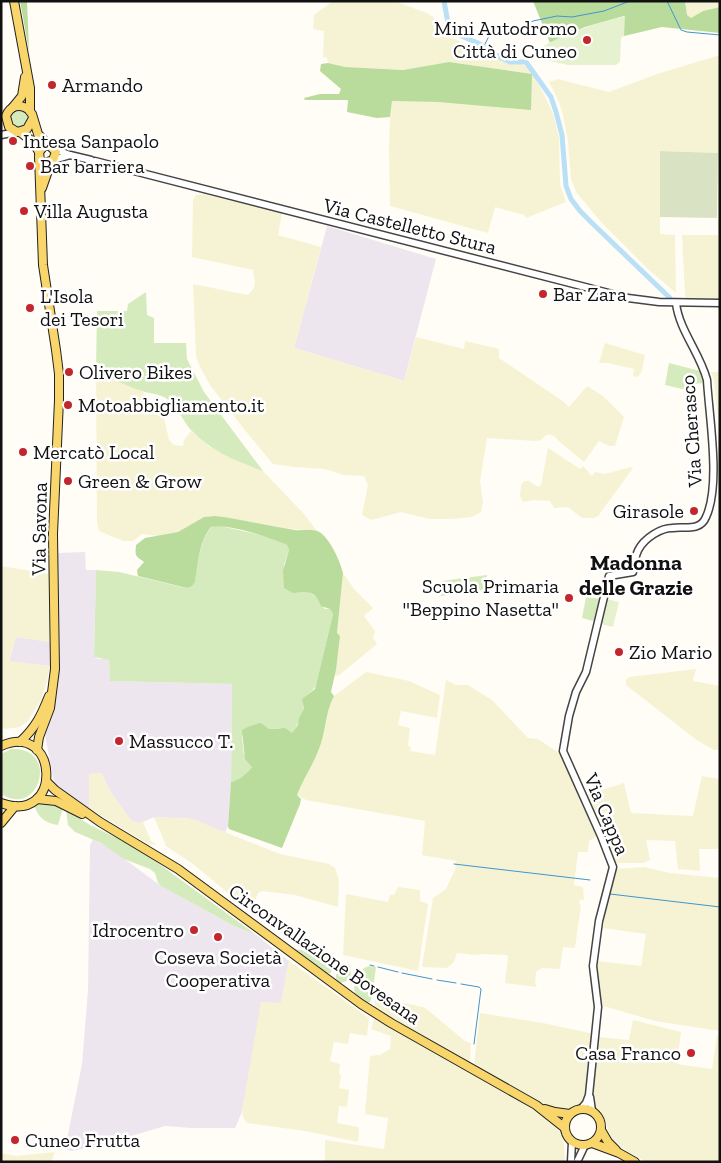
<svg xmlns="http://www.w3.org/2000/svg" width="721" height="1163" font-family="'Zilla Slab',serif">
<rect width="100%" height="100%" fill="#fffdf5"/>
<g fill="#eee6ef">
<polygon points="327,226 436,259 404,381 294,348"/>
<polygon points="85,552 86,570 96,570 94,657 99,659 109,659 110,681 232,684 231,782 228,826 225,833 192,819 155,817 140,823 132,822 110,791 100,773 89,775 89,808 62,790 54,782 45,735 56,700 60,669 58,553"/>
<polygon points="16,637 51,642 50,666 9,662"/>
<polygon points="93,839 111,849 161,886 234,926 255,934 289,961 281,1004 262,1002 242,1112 235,1128 191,1128 165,1126 94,1147 71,1151 65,1149 82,1064 88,990 90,845"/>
</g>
<g fill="#f6f3d4">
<polygon points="333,1 394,1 427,13 433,17 445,34 479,51 510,64 522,64 526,66 532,74 545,96 553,114 559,137 560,184 566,202 526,218 524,215 495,207 488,233 390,206 389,149 390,117 392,101 438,102 532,74 449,62 403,70 345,67 328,63 327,58 323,57 324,31 313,29 314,15"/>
<polygon points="685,1 720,1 720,7 703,11 691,18 687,15"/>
<polygon points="720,55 720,300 687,300 685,295 682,235 718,235 718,153 660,151 660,234 675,235 676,292 675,292 648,269 602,223 576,192 571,179 568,142 563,115 559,102 549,82 558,79 609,92 657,74"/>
<polygon points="203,194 282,213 278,235 321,247 294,348 404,381 416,337 464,349 465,341 499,349 499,358 564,402 569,407 587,386 603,396 624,417 615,446 609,446 599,441 584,462 561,443 554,436 549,434 545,436 541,440 536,441 487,438 480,481 483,502 481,512 472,517 452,519 430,519 401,512 371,520 362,515 368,485 364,476 344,475 325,469 294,467 273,464 244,429 210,385 200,367 196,356 193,284 248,295 254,288 255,283 253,270 192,257 193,200 196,195"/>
<polygon points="605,343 645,355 642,371 638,377 633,376 634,369 608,363 599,363"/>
<polygon points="96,371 144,392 139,404 140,407 164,418 169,440 174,445 183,446 184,440 191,431 207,445 244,464 263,471 304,514 317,531 281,528 215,516 204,517 178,532 158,536 142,534 133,541 123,541 99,531 97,522"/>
<polygon points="711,372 720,372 720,419 718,419 714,380"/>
<polygon points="548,448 580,469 583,466 592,476 595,472 605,474 631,467 633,468 598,516 594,518 582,518 568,507 554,508 550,501 534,500 523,502 520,496 521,485 524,481 529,481 538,487 541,485"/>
<polygon points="1,566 50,574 51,642 16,637 9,661 50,666 47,681 41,700 28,721 20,727 5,729 1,728"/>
<polygon points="343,573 354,589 373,608 364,616 375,631 373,638 377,644 338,676 335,675 340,636 337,633"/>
<polygon points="696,669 693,681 720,686 720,750 714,750 698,741 626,685 626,680 629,677"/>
<polygon points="366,672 409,681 440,695 437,718 401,711 398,725 410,728 408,746 411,747 410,751 435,755 446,680 456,685 468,685 492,700 528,738 538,739 562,755 598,835 589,841 588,852 578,852 574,885 583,887 584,900 580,899 579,904 581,905 575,948 563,947 560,969 542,968 536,972 535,983 537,987 505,983 508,957 507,955 483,954 474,955 457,953 454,962 447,968 422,967 433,898 446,889 455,870 456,861 422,855 425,821 306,800 297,795 301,783 319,750 329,705 334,696"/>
<polygon points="99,773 102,774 110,791 130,819 136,823 143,822 151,841 157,845 148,844 89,808 89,774"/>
<polygon points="702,776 720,779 720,849 699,849 700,871 678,869 675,841 646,840 650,860 643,863 616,863 586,795 624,783 631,813 693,816"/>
<polygon points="154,817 192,819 280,854 329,864 335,868 339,880 338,907 295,895 262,891 258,893 251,912 193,864 166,846"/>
<polygon points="644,867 670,873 720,878 720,1031 655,1021 600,1005 596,969 597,961 641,966 646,934 603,928 606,911 617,869"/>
<polygon points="398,887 420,890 420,901 428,904 418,971 343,955 346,894 388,902 390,895 394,895"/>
<polygon points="289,961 369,1018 367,1036 350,1033 348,1044 334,1042 330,1061 340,1064 339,1074 341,1075 339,1088 349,1090 347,1107 339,1106 337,1123 358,1127 359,1129 358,1142 305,1131 247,1123 243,1117 242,1112 261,1002 281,1003"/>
<polygon points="376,997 423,1007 429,1011 465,1041 471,1043 470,1062 386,1016 374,1008"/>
<polygon points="480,1013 543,1023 594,1034 587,1096 582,1104 564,1111 554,1109 539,1103 474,1065"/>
<polygon points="374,1019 377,1019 546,1117 558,1129 564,1143 565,1162 325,1162 325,1140 384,1149 388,1118 365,1114 370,1056 380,1055 390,1049 391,1036 371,1029"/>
<polygon points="633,1020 681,1032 677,1064 712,1069 717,1035 720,1035 720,1162 646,1162 624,1149 611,1138 605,1120 593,1104 598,1037 629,1040"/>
<polygon points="55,1152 51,1162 1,1162 1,1153 16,1156"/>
</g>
<g fill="#d5ebbd">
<circle cx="20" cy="119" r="9"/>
<path d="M146,292L147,315L154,318V343H186L187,359L204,392L263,471C238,462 211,451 193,432C183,423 179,407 167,399C159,393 150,394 142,391C126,386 111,378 96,370L97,311H127L128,304Z"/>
<polygon points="669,363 700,371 703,383 694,384 695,392 665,385"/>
<path d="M216,525L273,538L287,545L289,550L284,565L298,592C310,587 319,600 325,609H330L333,614L316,685C312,695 299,695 304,709C301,718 297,726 292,734L280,728L269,729L256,724L242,737L244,754L252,767C248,773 239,781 231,782L232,684L110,681L109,660L94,657L96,570L119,572L186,588L191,586L195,582C197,568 201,529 216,525Z"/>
<polygon points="487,575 485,590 441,596 442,581"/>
<polygon points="586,597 602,599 599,618 593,621 582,618"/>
<path d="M11,749C60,746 40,819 1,794V754Z"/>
<path d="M37,803H53L63,808L58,825C46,823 39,819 35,807Z"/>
<polygon points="66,810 90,825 121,840 155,861 255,934 234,926 161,886 158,883 155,873 150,869 124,859 101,843 75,832 68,825"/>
<polygon points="293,949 334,955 331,973 327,974"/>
<path d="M344,963L350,965L351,975L347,981L340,983L336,979C336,972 337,966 344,963Z"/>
<path d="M369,966L376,967L372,997L370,1002L366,1003L355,994C352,981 357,970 369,966Z"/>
</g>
<g fill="#b9dc9c">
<polygon points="20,1 27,1 29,51"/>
<polygon points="533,1 685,1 687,15 691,18 703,11 720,7 720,33 662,27 624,36 624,16 585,27 550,43"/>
<polygon points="449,62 532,74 531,110 438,102 392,101 390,117 377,118 347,112 348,100 305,100 304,98 320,94 339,94 341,89 320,71 321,64 328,63 345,67 403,70"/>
<path d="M215,516C241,519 268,526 295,530C302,531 315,528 321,533C331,541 340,561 343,573L337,633L340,636L336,670L331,692L334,696C325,712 326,732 319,749C313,765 303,779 297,795L301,799L300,804L282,848L229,829L228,826L231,782C238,781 248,773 252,767L245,759L242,730C247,727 255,724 261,723L269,729L285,728L292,733L298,725L299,718L304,709L302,699L315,689L316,685L333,614L330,609L321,606C315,590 307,591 293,593L284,588L283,571L289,550L287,545C273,538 226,523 211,527C199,541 198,564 195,582L192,586L187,588L138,576L137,570L144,562C135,555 135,557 136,545L145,538L178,532L204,517Z"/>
</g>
<polygon fill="#d9e3c4" points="660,151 718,153 717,218 660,217"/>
<g fill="#e6f2cf">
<path d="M625,16L624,36L621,38L620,62L616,65H568L541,59L539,49C566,32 595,24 625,16Z"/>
<polygon points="607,599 619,602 613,627 601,624"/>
</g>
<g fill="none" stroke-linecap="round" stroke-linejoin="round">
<g stroke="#3f96cf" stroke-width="1">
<polyline points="667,1 681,30 687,32 720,35"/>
<polyline points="523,26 533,21 557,16 572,17 604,11 630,1"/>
<polyline points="484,46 491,32 509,34 519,29"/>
<polyline points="454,864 590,880"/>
<polyline points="610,894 720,907"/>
<polyline points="370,965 374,966"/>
<polyline points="378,967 398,972"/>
<polyline points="402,973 432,979"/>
<polyline points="437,980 456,983"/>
<polyline points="461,984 479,987 481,989 474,1044"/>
</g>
<polyline stroke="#b9e0f7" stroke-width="5" points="444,1 448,23 454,33 478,43 499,57 510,62 526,62 551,97 556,112 562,135 566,186 571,199 580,211 594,225 670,298"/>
<defs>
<g id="minor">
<polyline points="1,135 17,132"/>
<polyline points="54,149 70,155 91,160"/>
<polyline points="53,160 70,155"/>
<polyline points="95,161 628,298 659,302 720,303"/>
<polyline points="590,1097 592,1111"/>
<path d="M581,1109L586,1103L589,1095L598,1007L593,966L599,921L613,867L601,836L563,751L569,716L576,692L586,672L609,576L633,572C635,554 638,544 654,534C659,531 666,528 672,528C684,526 700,532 706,517C721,485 709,416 707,380C700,353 679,330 676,303"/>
<polyline points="571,1162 572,1142"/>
<polyline points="577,1162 585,1145"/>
</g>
<g id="major">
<polyline points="14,1 30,88 30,111"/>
<polyline points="13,107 22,96 25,77"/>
<path d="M32,120L27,129L17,132L9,127L6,116C10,106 19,103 28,109L32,114L38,134L56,152L53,160L45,163L40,160L39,152L44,146H49"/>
<polyline points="20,132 33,142 39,152"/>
<polyline points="42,188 51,162"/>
<path d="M20,742C36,727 41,716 49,696"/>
<path d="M1,746C59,720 64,826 1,803"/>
<polyline points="37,750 39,737 50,708 55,669 53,534 59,400 59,374 56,350 43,265 39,157"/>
<polyline points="47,782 55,790 100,822 178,869 361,1004 391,1023 536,1105 565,1128"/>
<polyline points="37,799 56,801 82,814"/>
<polyline points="1,823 15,806"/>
<circle cx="583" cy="1127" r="18"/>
<polyline points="545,1109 555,1112 570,1114"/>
<polyline points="601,1130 608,1142 616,1150"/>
<polyline points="592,1143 619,1153 635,1162"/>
</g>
</defs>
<use href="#minor" stroke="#444" stroke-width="9"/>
<use href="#major" stroke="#222" stroke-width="10"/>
<use href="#minor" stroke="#fff" stroke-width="6"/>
<use href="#major" stroke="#f9d66b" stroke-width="8"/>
</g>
<g fill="#c4262e" stroke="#fff" stroke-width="2">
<circle cx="587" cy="40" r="5"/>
<circle cx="52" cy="85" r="5"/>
<circle cx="13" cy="141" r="5"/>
<circle cx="30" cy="166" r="5"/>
<circle cx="24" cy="211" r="5"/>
<circle cx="543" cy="294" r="5"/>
<circle cx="30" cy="308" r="5"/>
<circle cx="69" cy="372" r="5"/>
<circle cx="68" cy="405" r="5"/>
<circle cx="23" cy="452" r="5"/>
<circle cx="68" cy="481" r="5"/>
<circle cx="694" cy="511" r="5"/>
<circle cx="569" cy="598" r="5"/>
<circle cx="619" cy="652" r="5"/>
<circle cx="119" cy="741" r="5"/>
<circle cx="194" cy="930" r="5"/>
<circle cx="218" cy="937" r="5"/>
<circle cx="691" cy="1053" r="5"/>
<circle cx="15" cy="1140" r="5"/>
</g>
<g text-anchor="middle" stroke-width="5" stroke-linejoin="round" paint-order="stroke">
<g font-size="20" fill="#111" stroke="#fff" text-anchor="start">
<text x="577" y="35" text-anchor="end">Mini Autodromo<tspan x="577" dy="23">Città di Cuneo</tspan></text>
<text x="62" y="92">Armando</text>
<text x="23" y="148">Intesa Sanpaolo</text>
<text x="40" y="173">Bar barriera</text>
<text x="34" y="218">Villa Augusta</text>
<text x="553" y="301">Bar Zara</text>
<text x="40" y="303">L'Isola<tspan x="40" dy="23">dei Tesori</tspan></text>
<text x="79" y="379">Olivero Bikes</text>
<text x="78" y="412">Motoabbigliamento.it</text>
<text x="33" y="459">Mercatò Local</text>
<text x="78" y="488">Green &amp; Grow</text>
<text x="684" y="518" text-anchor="end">Girasole</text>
<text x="559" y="593" text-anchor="end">Scuola Primaria<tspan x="559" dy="23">"Beppino Nasetta"</tspan></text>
<text x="629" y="659">Zio Mario</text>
<text x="129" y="748">Massucco T.</text>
<text x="184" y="937" text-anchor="end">Idrocentro</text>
<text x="218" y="964" text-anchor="middle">Coseva Società<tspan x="218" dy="23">Cooperativa</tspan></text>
<text x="681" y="1060" text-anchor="end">Casa Franco</text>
<text x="25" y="1147">Cuneo Frutta</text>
</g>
<g font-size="20" fill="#111" stroke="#fff">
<text transform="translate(410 226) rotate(14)" y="7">Via Castelletto Stura</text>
<text transform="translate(691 431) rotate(-94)" y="7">Via Cherasco</text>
<text transform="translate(39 529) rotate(-89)" y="7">Via Savona</text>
<text transform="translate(607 814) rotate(67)" y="7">Via Cappa</text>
<text transform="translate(325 954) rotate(35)" y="7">Circonvallazione Bovesana</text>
</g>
<g font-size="22" font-weight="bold" fill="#111" stroke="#fff">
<text x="636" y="570">Madonna<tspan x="636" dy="25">delle Grazie</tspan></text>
</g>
</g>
<rect width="721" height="1163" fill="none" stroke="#111111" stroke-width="5"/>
</svg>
